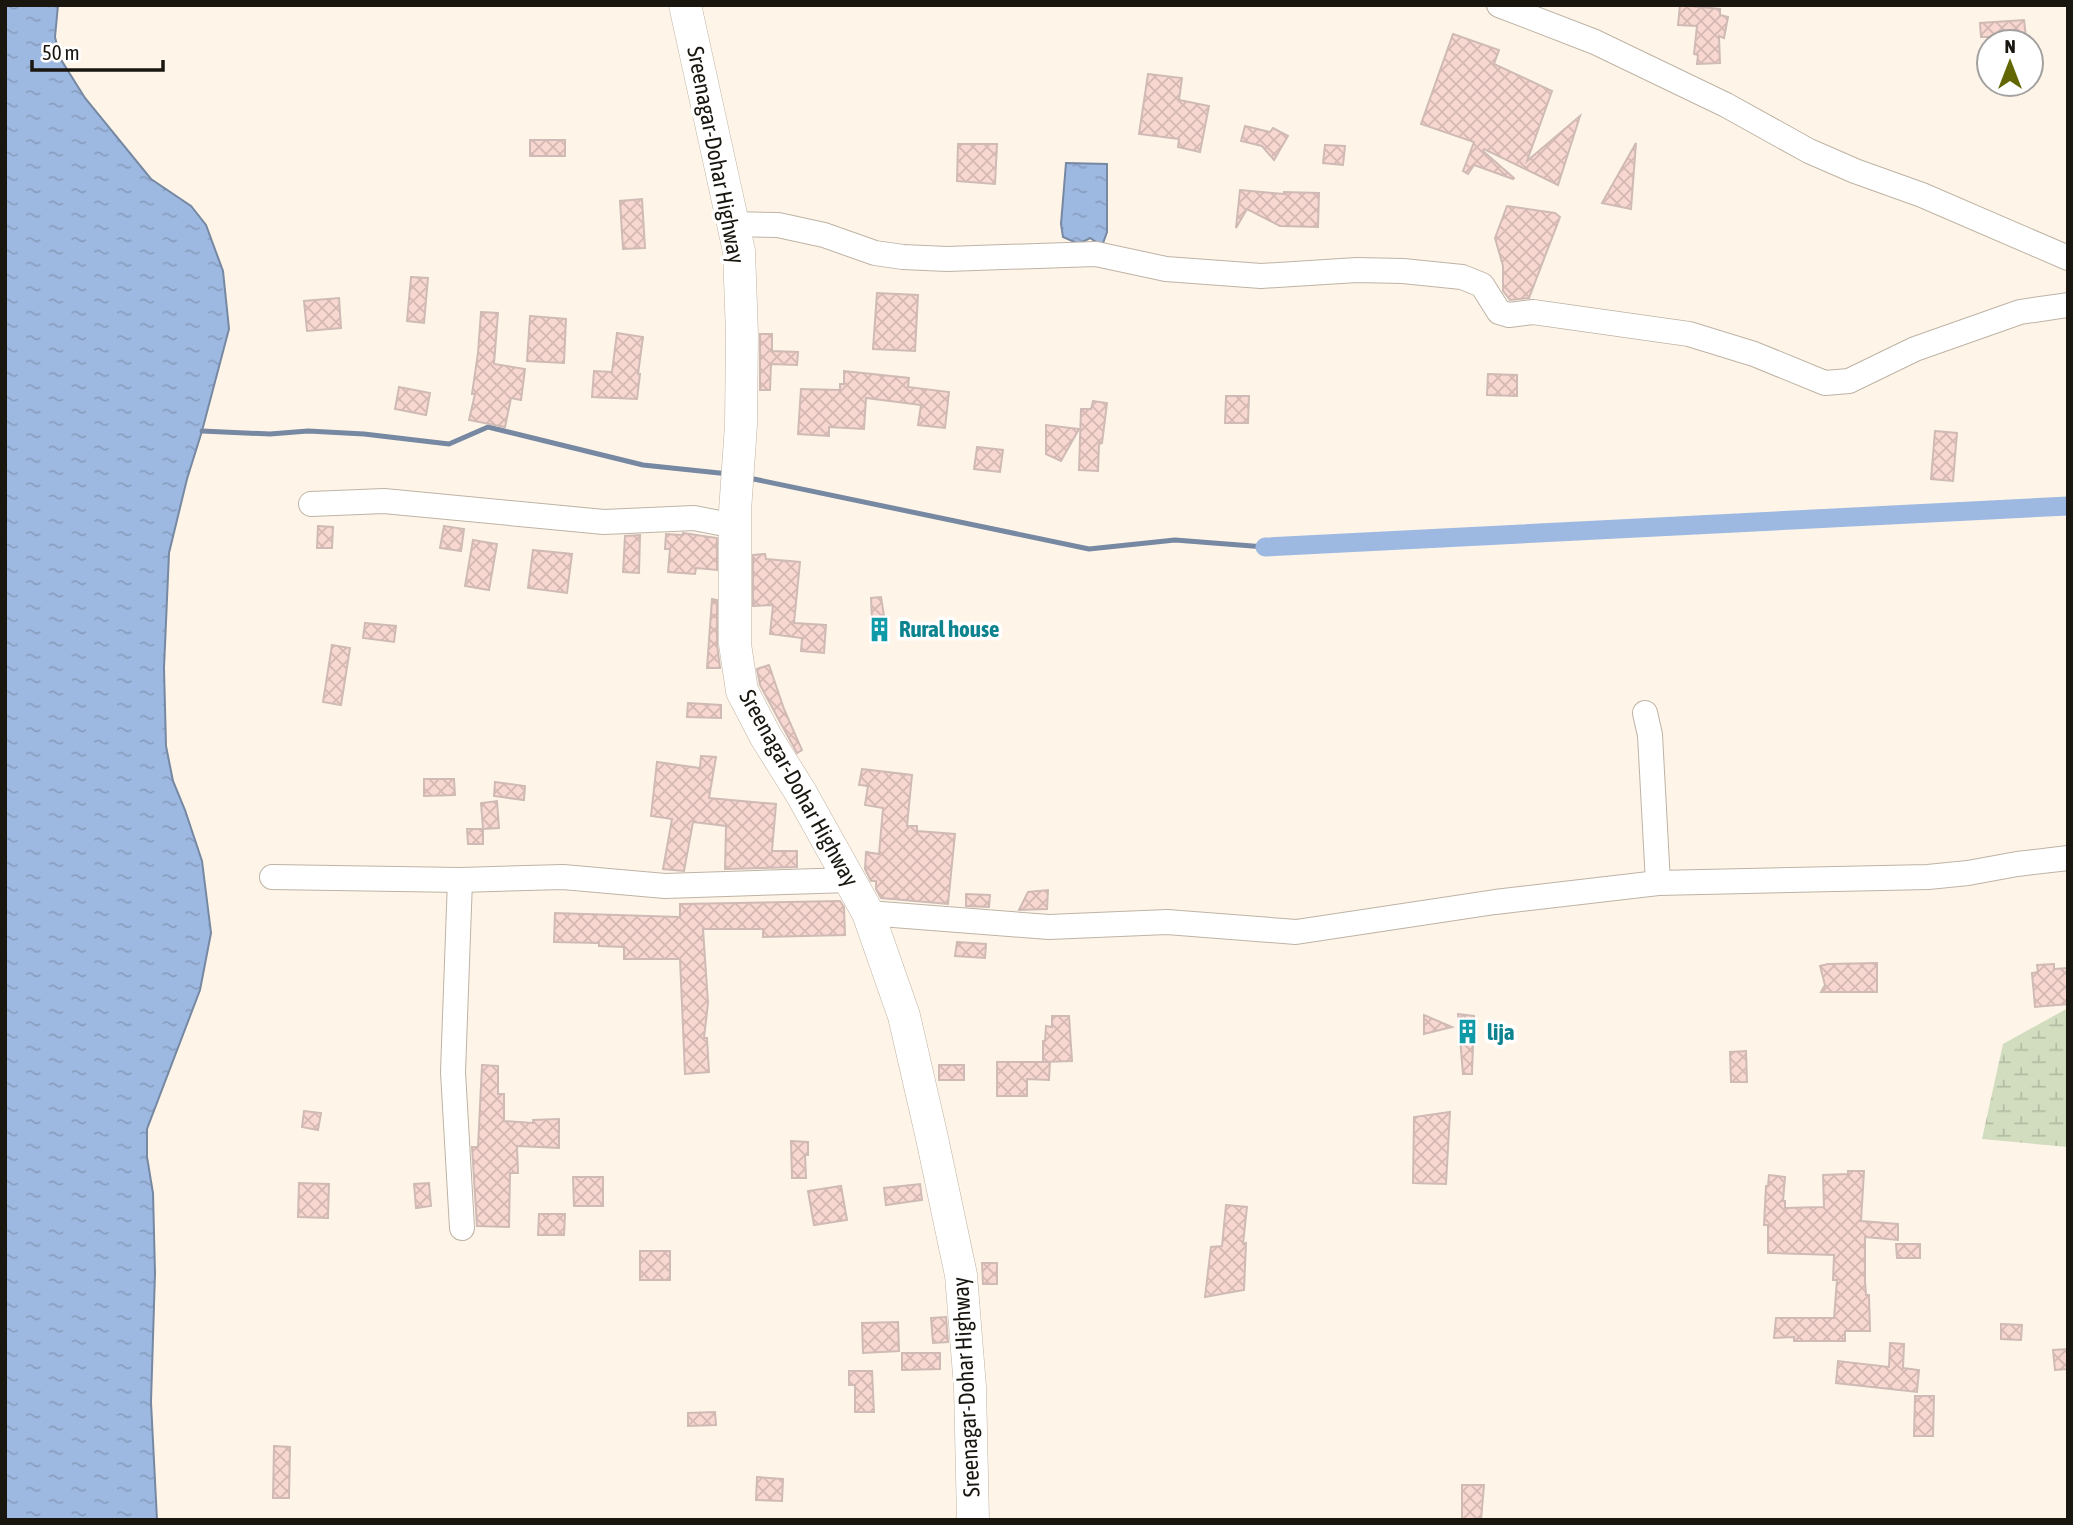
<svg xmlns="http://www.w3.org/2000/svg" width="2073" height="1525" font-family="'Asap Condensed',sans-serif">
<defs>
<pattern id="wetland-marsh" width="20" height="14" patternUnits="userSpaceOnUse" patternTransform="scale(1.75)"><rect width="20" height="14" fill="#d2dcbf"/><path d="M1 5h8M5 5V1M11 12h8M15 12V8" fill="none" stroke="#b4bca3"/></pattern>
<pattern id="water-ripples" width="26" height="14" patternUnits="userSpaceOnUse" patternTransform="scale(1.75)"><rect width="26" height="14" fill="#9eb9e1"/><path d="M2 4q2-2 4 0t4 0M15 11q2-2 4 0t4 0" fill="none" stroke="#889ec0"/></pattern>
<pattern id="building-cross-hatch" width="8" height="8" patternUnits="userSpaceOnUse" patternTransform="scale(1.75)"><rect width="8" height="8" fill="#f8d7d0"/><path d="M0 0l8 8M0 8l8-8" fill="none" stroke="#d4b8b1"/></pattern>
</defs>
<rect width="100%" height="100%" fill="#fef5e8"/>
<polygon fill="url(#wetland-marsh)" points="2068,1008 2068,1147 1982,1139 2003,1044"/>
<g fill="url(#water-ripples)" stroke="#7688a2" stroke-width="2">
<polygon points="5,5 58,5 55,37 60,58 85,98 151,179 191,206 206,225 223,271 229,329 202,431 187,479 169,553 164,668 166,746 173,781 185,810 202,861 211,933 200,990 147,1129 147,1157 153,1193 155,1273 151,1402 157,1520 5,1520"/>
<polygon points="1066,163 1107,164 1107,232 1102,246 1090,238 1079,244 1063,237 1061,224"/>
</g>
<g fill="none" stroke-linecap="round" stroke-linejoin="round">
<g stroke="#7688a2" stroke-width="5">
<polyline points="202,431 270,434 308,431 364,434 449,444 488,427 643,465 729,474"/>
<polyline points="749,478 1089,549 1175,540 1265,547"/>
</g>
<polyline stroke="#9eb9e1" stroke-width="19" points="1265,547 2068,506"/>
</g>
<g fill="url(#building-cross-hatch)" stroke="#cfbab5" stroke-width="2">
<polygon points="1680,5 1720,9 1720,15 1728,17 1724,38 1719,36 1720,63 1697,64 1698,55 1694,54 1697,26 1678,25"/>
<polygon points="2024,20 2026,37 1981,37 1980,23"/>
<polygon points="1453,34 1499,50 1494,64 1552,91 1527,161 1580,116 1558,185 1484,149 1483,151 1514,178 1513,179 1474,165 1468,174 1463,171 1474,142 1421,124"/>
<polygon points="1148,74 1182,78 1179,100 1209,106 1200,152 1178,147 1179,139 1139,134"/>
<polygon points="1245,126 1270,132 1273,128 1288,136 1274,160 1262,146 1241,141"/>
<rect x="530" y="140" width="35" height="16"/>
<polygon points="1636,143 1631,209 1602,203"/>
<polygon points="958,144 997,144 995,184 957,181"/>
<polygon points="1325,145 1345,146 1343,165 1323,163"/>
<polygon points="1240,190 1284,194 1284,192 1319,193 1318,227 1280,226 1247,209 1236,228"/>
<polygon points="642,199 645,248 623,249 620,201"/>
<polygon points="1507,206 1555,213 1560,217 1529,298 1510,300 1503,291 1503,266 1495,238"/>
<polygon points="411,277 428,278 424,323 407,321"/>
<polygon points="877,293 918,295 915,351 873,349"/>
<polygon points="339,298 341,328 307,331 304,301"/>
<polygon points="481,312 498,313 494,364 525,369 521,400 511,398 505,427 469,420 475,394 472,394 478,353"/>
<polygon points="530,316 566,319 564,363 527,361"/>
<polygon points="617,333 643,337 638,374 640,374 637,399 592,397 594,371 612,372"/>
<polygon points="760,334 772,334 772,351 798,352 797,365 771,364 770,390 760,390"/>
<polygon points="844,371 909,378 908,387 949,392 945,428 918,425 921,405 866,398 864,429 829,427 829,436 798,434 801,389 840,390 840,384 844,384"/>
<polygon points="1488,374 1517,375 1517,396 1487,395"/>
<polygon points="399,387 430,393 426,415 395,409"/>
<polygon points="1226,396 1249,396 1248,423 1225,423"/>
<polygon points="1093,401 1107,403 1102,443 1099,444 1098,471 1079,470 1081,409 1091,409"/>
<polygon points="1046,425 1079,429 1061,461 1046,454"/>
<polygon points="1935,431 1957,433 1953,481 1931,479"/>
<polygon points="977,447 1003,450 1000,472 974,469"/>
<polygon points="318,526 333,527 332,548 317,548"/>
<polygon points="444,526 464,529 461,551 440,548"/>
<polygon points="683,533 717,538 717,570 696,568 695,574 668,572 670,549 665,549 666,534 683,535"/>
<polygon points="640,535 639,573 623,572 625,536"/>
<polygon points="473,540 497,544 489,590 465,586"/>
<polygon points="533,550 572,554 567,593 528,588"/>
<polygon points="765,554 766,559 800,562 794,623 826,625 824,653 801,651 802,638 770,634 773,605 753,606 753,555"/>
<polygon points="881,597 888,642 873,641 871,598"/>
<polygon points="712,599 717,600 717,644 720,668 707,668"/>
<polygon points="365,623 396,626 394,642 363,638"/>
<polygon points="332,645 350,648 341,705 323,702"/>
<polygon points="769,665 784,709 802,750 797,753 760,685 757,669"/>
<polygon points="688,703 721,705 721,718 687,717"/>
<polygon points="701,756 716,757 709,798 776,804 772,851 797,851 797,867 725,869 726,826 693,822 684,871 663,869 672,819 651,816 657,762 700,768"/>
<polygon points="862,769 912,775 907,826 917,826 917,831 955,834 948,904 881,898 876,889 876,881 871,881 865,869 866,852 879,854 883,808 865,805 868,786 859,785"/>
<polygon points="424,779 454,779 455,795 424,796"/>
<polygon points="495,782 525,786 524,800 494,796"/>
<polygon points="497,801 499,828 483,829 481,803"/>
<polygon points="467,829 483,829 483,844 468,844"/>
<polygon points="1048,890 1047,909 1019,910 1028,892"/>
<polygon points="966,894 990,895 989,907 966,906"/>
<polygon points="840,901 844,907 845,935 763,937 763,929 703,929 708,1003 704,1038 707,1038 709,1072 685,1074 680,959 624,959 624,947 599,946 599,943 554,942 555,913 680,917 680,904"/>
<polygon points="957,942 986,944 985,958 955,956"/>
<polygon points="1877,963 1877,992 1821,992 1825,985 1820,966 1828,964"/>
<polygon points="2054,964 2054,969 2068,968 2068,1004 2035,1007 2032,973 2038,972 2037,965"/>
<polygon points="1458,1014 1474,1016 1472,1074 1463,1074"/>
<polygon points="1424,1015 1452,1027 1424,1034"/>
<polygon points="1052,1016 1069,1016 1072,1061 1043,1062 1043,1041 1045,1041 1046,1026 1052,1027"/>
<polygon points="1746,1051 1747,1082 1731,1082 1730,1052"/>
<polygon points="997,1062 1050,1062 1049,1080 1027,1079 1027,1096 997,1096"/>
<polygon points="482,1065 498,1066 498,1094 504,1094 504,1121 533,1123 533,1120 559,1119 559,1148 517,1146 518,1173 510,1173 509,1227 477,1226 472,1147 478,1147"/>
<rect x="939" y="1065" width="25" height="15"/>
<polygon points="304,1111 321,1113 318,1130 302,1127"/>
<polygon points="1450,1112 1446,1184 1413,1183 1414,1117"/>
<polygon points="791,1141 808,1142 808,1155 805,1155 806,1178 792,1178"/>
<polygon points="1848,1171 1864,1171 1861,1221 1898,1224 1898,1240 1865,1237 1865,1281 1866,1295 1869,1295 1870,1331 1845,1331 1845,1341 1794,1341 1794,1337 1774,1338 1776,1318 1834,1318 1837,1280 1833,1280 1834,1255 1768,1253 1768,1225 1764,1225 1766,1186 1768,1186 1769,1175 1785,1177 1783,1201 1785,1201 1785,1208 1824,1207 1823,1175 1848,1174"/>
<polygon points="573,1177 603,1177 603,1206 574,1206"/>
<polygon points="299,1183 329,1184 328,1218 298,1217"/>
<polygon points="429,1183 431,1206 416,1208 414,1184"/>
<polygon points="920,1184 922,1200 886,1205 884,1188"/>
<polygon points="841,1186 847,1220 814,1225 808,1191"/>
<polygon points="1226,1205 1247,1207 1243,1244 1246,1243 1244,1290 1205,1297 1211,1247 1222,1246"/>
<polygon points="539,1214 565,1214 564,1235 538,1235"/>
<polygon points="1896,1244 1920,1244 1920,1258 1897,1258"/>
<rect x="640" y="1251" width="30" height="29"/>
<polygon points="982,1263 997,1263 997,1284 983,1284"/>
<polygon points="946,1317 948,1342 933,1343 931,1318"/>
<polygon points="898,1322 899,1351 863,1353 862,1323"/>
<polygon points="2001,1324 2022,1325 2021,1340 2001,1339"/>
<polygon points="1890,1343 1904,1344 1903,1368 1919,1370 1917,1392 1836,1383 1838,1361 1889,1367"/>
<polygon points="2068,1349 2068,1369 2055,1370 2053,1350"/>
<polygon points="902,1353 940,1353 940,1369 902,1370"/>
<polygon points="849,1371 872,1371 874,1412 855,1412 855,1385 849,1385"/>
<polygon points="1915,1396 1934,1396 1933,1436 1914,1436"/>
<polygon points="715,1412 716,1425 688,1426 688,1413"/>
<polygon points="274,1446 290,1447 289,1498 273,1498"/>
<polygon points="757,1477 783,1479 782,1501 756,1500"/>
<polygon points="1462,1485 1484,1485 1481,1520 1462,1520"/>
</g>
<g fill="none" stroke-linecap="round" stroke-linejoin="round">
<defs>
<g id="minor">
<polyline points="1499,5 1595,42 1726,105 1809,151 1855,171 1922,195 2068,258"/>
<polyline points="733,224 778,225 824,235 875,253 903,257 947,259 1096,254 1166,269 1261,276 1357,270 1403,271 1462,277 1482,285 1499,312 1509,315 1533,312 1689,334 1754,354 1825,383 1849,381 1915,349 2020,312 2068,305"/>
<polyline points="311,504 384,501 604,522 694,518 735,526"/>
<polyline points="1645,713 1650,735 1658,883"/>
<polyline points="272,877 460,880 563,877 665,886 850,880"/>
<polyline points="460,880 453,1072 462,1228"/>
<polyline points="868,913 1049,927 1167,922 1296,932 1495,902 1658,883 1928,877 1968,873 2017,864 2068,858"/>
</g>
<polyline id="major" points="685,5 739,251 742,334 741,425 735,511 735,644 742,691 766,737 801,793 868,913 904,1016 932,1138 961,1275 970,1387 973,1520"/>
</defs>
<use href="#minor" stroke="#beb3a4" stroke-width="26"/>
<use href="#major" stroke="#beb3a4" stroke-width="33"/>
<use href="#minor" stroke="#fff" stroke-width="24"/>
<use href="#major" stroke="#fff" stroke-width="32"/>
</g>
<defs>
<symbol id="building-bare" viewBox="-9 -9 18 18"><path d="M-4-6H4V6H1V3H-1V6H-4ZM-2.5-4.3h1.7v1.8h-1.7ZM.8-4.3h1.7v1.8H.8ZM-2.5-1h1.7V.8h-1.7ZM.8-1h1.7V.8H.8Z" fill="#0f9aa8" stroke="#fff" stroke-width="2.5" paint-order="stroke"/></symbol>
</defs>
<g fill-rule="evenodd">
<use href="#building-bare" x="862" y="612" width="35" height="35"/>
<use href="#building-bare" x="1450" y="1014" width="35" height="35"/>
</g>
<g text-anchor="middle" stroke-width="7" stroke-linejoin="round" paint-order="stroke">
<g font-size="23" fill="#19150f" stroke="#fff">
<text transform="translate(716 155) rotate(79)" y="8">Sreenagar-Dohar Highway</text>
<text transform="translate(799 788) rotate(61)" y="8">Sreenagar-Dohar Highway</text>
<text transform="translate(966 1387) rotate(-93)" y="8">Sreenagar-Dohar Highway</text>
</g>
<g font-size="23" font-weight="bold" fill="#0d838f" stroke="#fff" text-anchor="start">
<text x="899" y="637">Rural house</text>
<text x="1487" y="1040">lija</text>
</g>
</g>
<rect width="2073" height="1525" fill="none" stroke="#19150f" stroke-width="14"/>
<g transform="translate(2010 63)"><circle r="33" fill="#ffffff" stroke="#a3a19f" stroke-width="2"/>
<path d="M0-5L12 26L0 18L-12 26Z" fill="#626704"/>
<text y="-10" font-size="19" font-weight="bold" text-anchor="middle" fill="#19150f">N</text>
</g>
<path d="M32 60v10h131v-10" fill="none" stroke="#19150f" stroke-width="3.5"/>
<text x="42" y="60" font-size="21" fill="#19150f" stroke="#ffffff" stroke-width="5" paint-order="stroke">50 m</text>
</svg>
